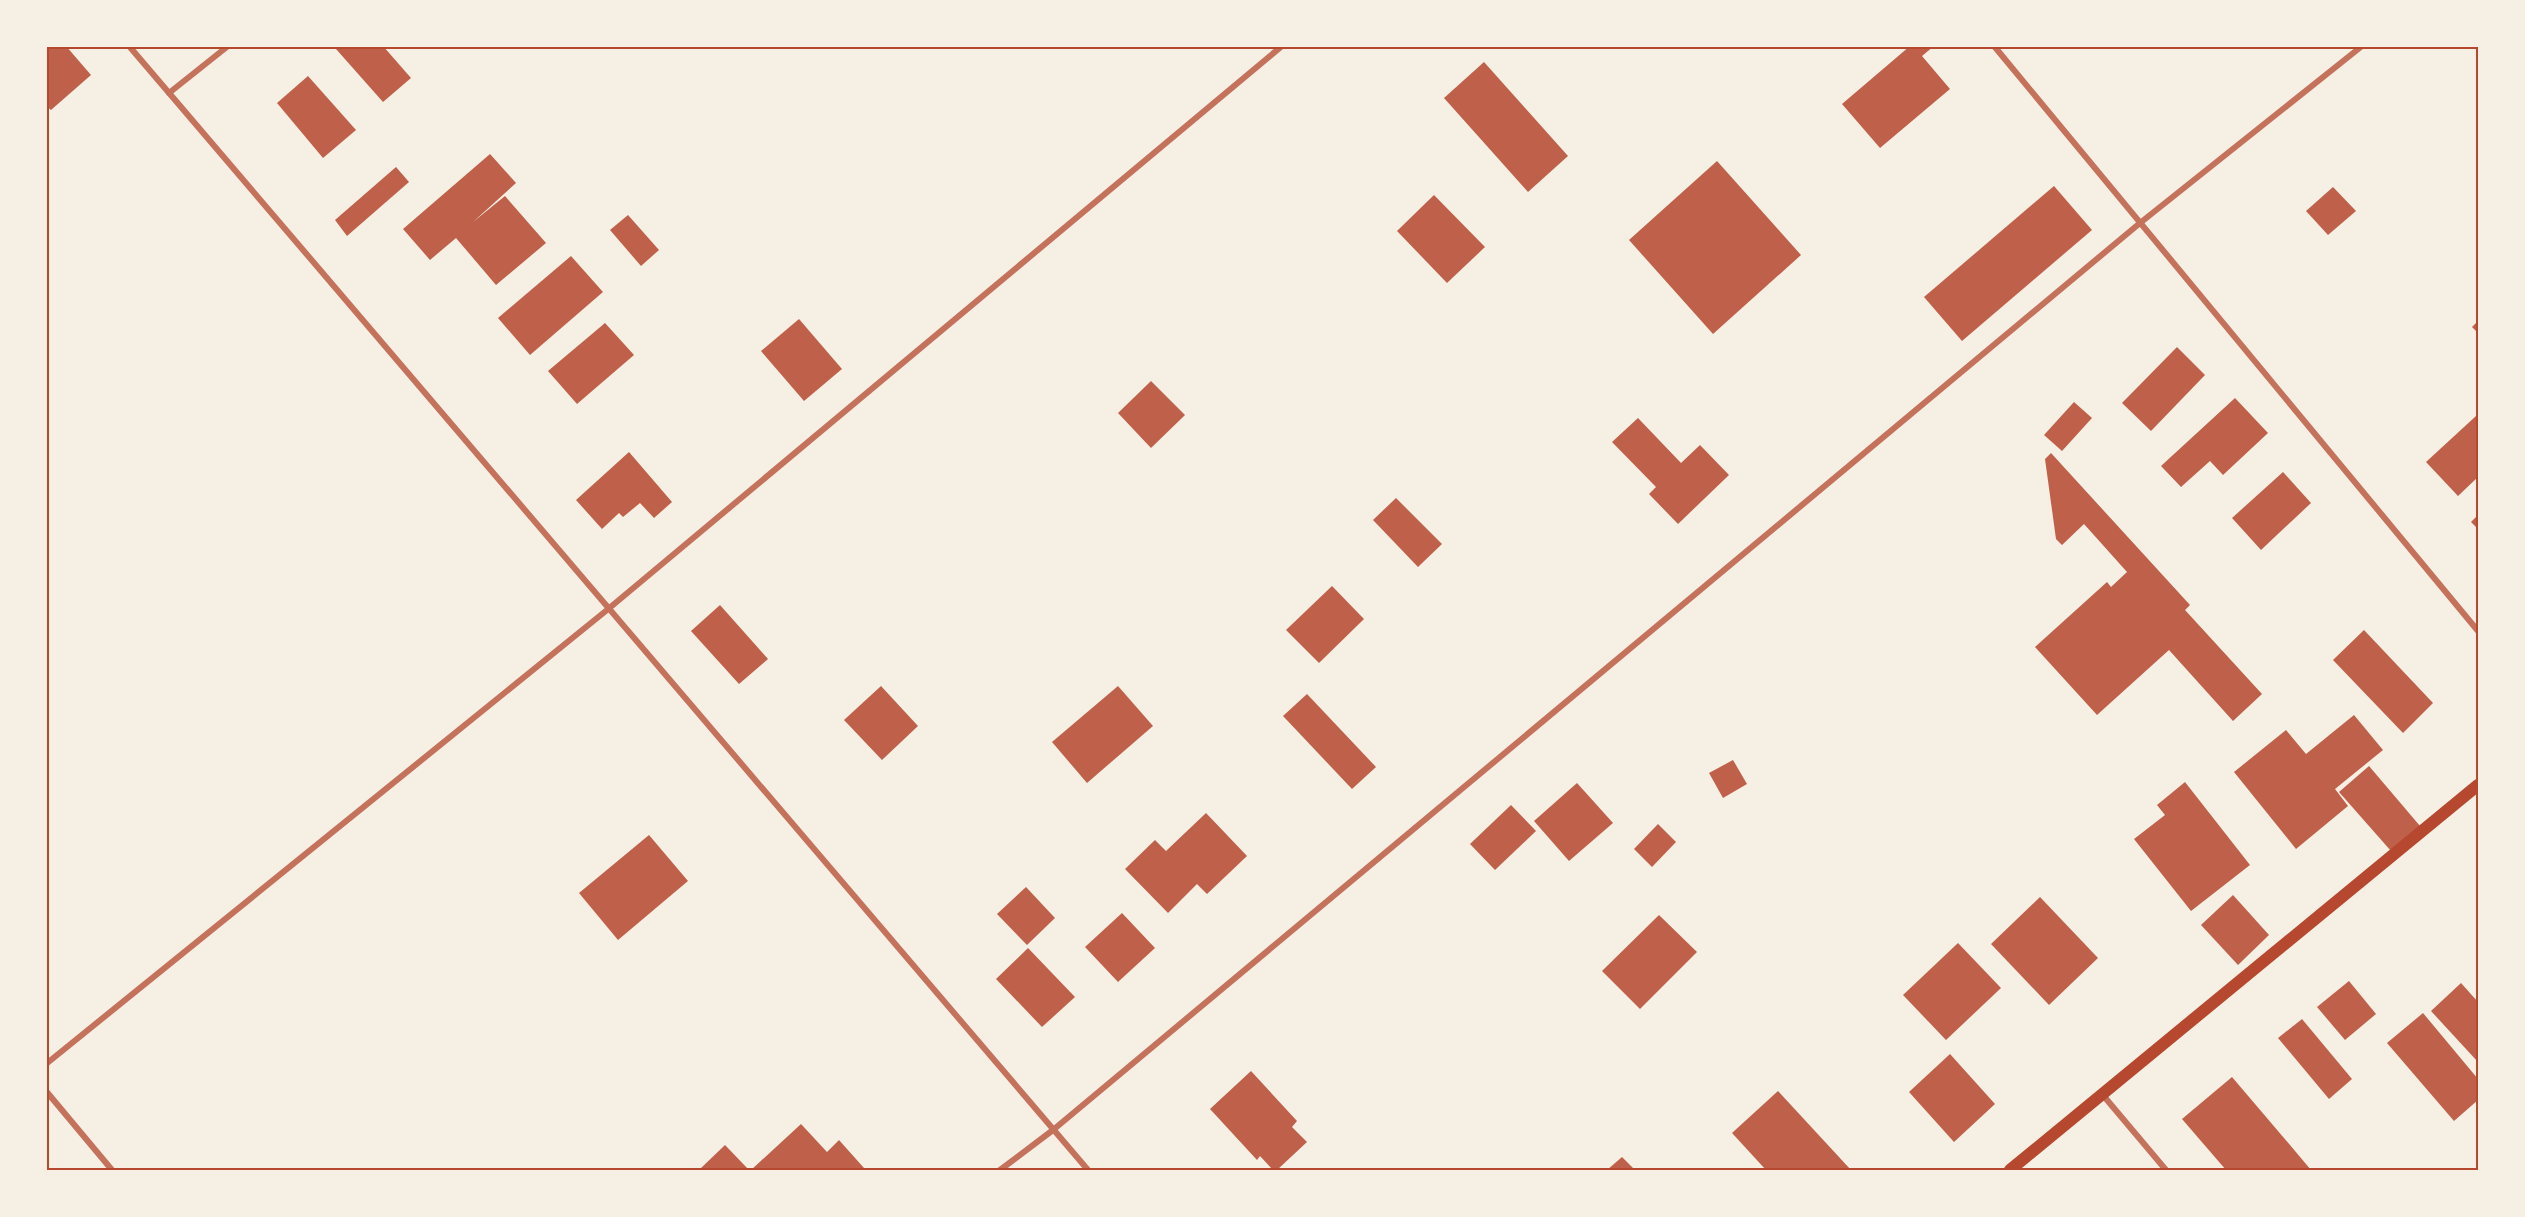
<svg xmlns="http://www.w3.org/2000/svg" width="2525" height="1217" font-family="'Noto Serif',serif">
<rect width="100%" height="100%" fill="#f6efe4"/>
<g fill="#bf614a">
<polygon points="46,46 66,46 91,75 51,110 46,106"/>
<polygon points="339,46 383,46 411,78 383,102 336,49"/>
<polygon points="1910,46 1934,46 1922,56 1950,89 1880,148 1842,104"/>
<polygon points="1484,62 1568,156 1528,192 1444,98"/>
<polygon points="308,76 356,130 323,158 277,103"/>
<polygon points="490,154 516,183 473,222 505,196 546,243 496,285 456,238 430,260 403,229"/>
<polygon points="1717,161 1801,255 1713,334 1629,240"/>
<polygon points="396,167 409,182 347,236 335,220"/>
<polygon points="2054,186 2092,230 1962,341 1924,297"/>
<polygon points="2333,187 2356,211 2328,235 2306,211"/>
<polygon points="1434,195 1485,247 1447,283 1397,231"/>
<polygon points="628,215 659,250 641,266 610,230"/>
<polygon points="571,256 603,292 530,355 498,318"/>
<polygon points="799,319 842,369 804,401 761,351"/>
<polygon points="2478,321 2478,333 2472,327"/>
<polygon points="605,323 634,355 577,404 548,371"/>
<polygon points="2177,347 2205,375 2151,431 2122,403"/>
<polygon points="1151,381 1185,415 1151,448 1118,413"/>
<polygon points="2235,398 2268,433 2223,475 2210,461 2181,487 2161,466"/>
<polygon points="2074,402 2092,418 2062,451 2044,435"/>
<polygon points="2476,416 2478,419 2478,477 2458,496 2426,462"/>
<polygon points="1638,418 1681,463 1700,445 1729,475 1678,524 1649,494 1656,487 1612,442"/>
<polygon points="629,452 672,502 654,518 640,503 623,517 619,513 602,529 576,500"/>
<polygon points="2051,453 2190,605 2185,610 2262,694 2233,721 2169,650 2097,715 2035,647 2107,582 2111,587 2127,572 2084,524 2062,545 2056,539 2045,459"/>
<polygon points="2283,472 2311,503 2261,550 2232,518"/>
<polygon points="1396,498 1442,544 1418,567 1373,520"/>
<polygon points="2478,515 2478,529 2471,522"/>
<polygon points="1332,586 1364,619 1319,663 1286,630"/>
<polygon points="720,605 768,659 739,684 691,631"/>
<polygon points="2364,630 2433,703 2403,733 2333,660"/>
<polygon points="881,686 918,726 882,760 844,720"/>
<polygon points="1118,686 1153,726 1087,783 1052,742"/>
<polygon points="1307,694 1376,767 1352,789 1283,716"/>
<polygon points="2354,715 2383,750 2335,789 2348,806 2296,849 2234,772 2286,730 2306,754"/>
<polygon points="1733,760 1747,784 1723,798 1709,773"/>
<polygon points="2369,766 2420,826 2391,851 2339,792"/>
<polygon points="2185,782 2250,865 2191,911 2134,839 2165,815 2157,805"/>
<polygon points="1577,783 1613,823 1569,861 1534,821"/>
<polygon points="1511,805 1536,831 1495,870 1470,844"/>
<polygon points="1206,813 1247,856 1207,894 1197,884 1168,913 1125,869 1155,840 1166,851"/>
<polygon points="1658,824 1676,842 1652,867 1634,849"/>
<polygon points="649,835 688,881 618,940 579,893"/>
<polygon points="1026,887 1055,918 1027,945 997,914"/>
<polygon points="2233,895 2269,935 2238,965 2201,925"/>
<polygon points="2040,897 2098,958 2049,1005 1991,944"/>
<polygon points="1122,913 1155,948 1118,982 1085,947"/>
<polygon points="1659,915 1697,952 1640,1009 1602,971"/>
<polygon points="1958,943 2001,988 1946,1040 1903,995"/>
<polygon points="1028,948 1075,997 1042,1027 996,979"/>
<polygon points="2349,981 2376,1014 2345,1040 2317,1007"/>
<polygon points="2461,983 2478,1002 2478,1062 2431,1011"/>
<polygon points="2423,1013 2478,1079 2478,1100 2454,1121 2387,1043"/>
<polygon points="2302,1019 2352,1079 2329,1099 2278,1038"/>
<polygon points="1950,1054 1995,1104 1954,1142 1909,1092"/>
<polygon points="1251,1071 1297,1121 1292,1127 1307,1142 1277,1170 1273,1170 1260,1156 1257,1160 1210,1109"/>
<polygon points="2232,1077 2290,1145 2311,1170 2226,1170 2182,1119"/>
<polygon points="1778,1091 1851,1170 1766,1170 1732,1133"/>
<polygon points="801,1124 827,1152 839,1140 864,1168 861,1170 751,1170"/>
<polygon points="725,1145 749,1170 701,1170 700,1169"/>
<polygon points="1622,1157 1635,1170 1607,1170"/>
</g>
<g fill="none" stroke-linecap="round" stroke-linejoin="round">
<g stroke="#c5725c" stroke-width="6">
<polyline points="129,46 1088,1170"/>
<polyline points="1994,46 2478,631"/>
<polyline points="169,93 228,46"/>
<polyline points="46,1064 607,610 1282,46"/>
<polyline points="46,1091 112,1170"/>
<polyline points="2102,1094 2166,1170"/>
<polyline points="1000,1170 1053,1130 2140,223 2362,46"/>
</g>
<polyline stroke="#b5482f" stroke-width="12" points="2010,1170 2478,785"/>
</g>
<rect width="2525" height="1217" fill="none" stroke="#f6efe4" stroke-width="96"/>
<rect x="48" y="48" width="2429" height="1121" fill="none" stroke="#b5482f" stroke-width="2"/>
</svg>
